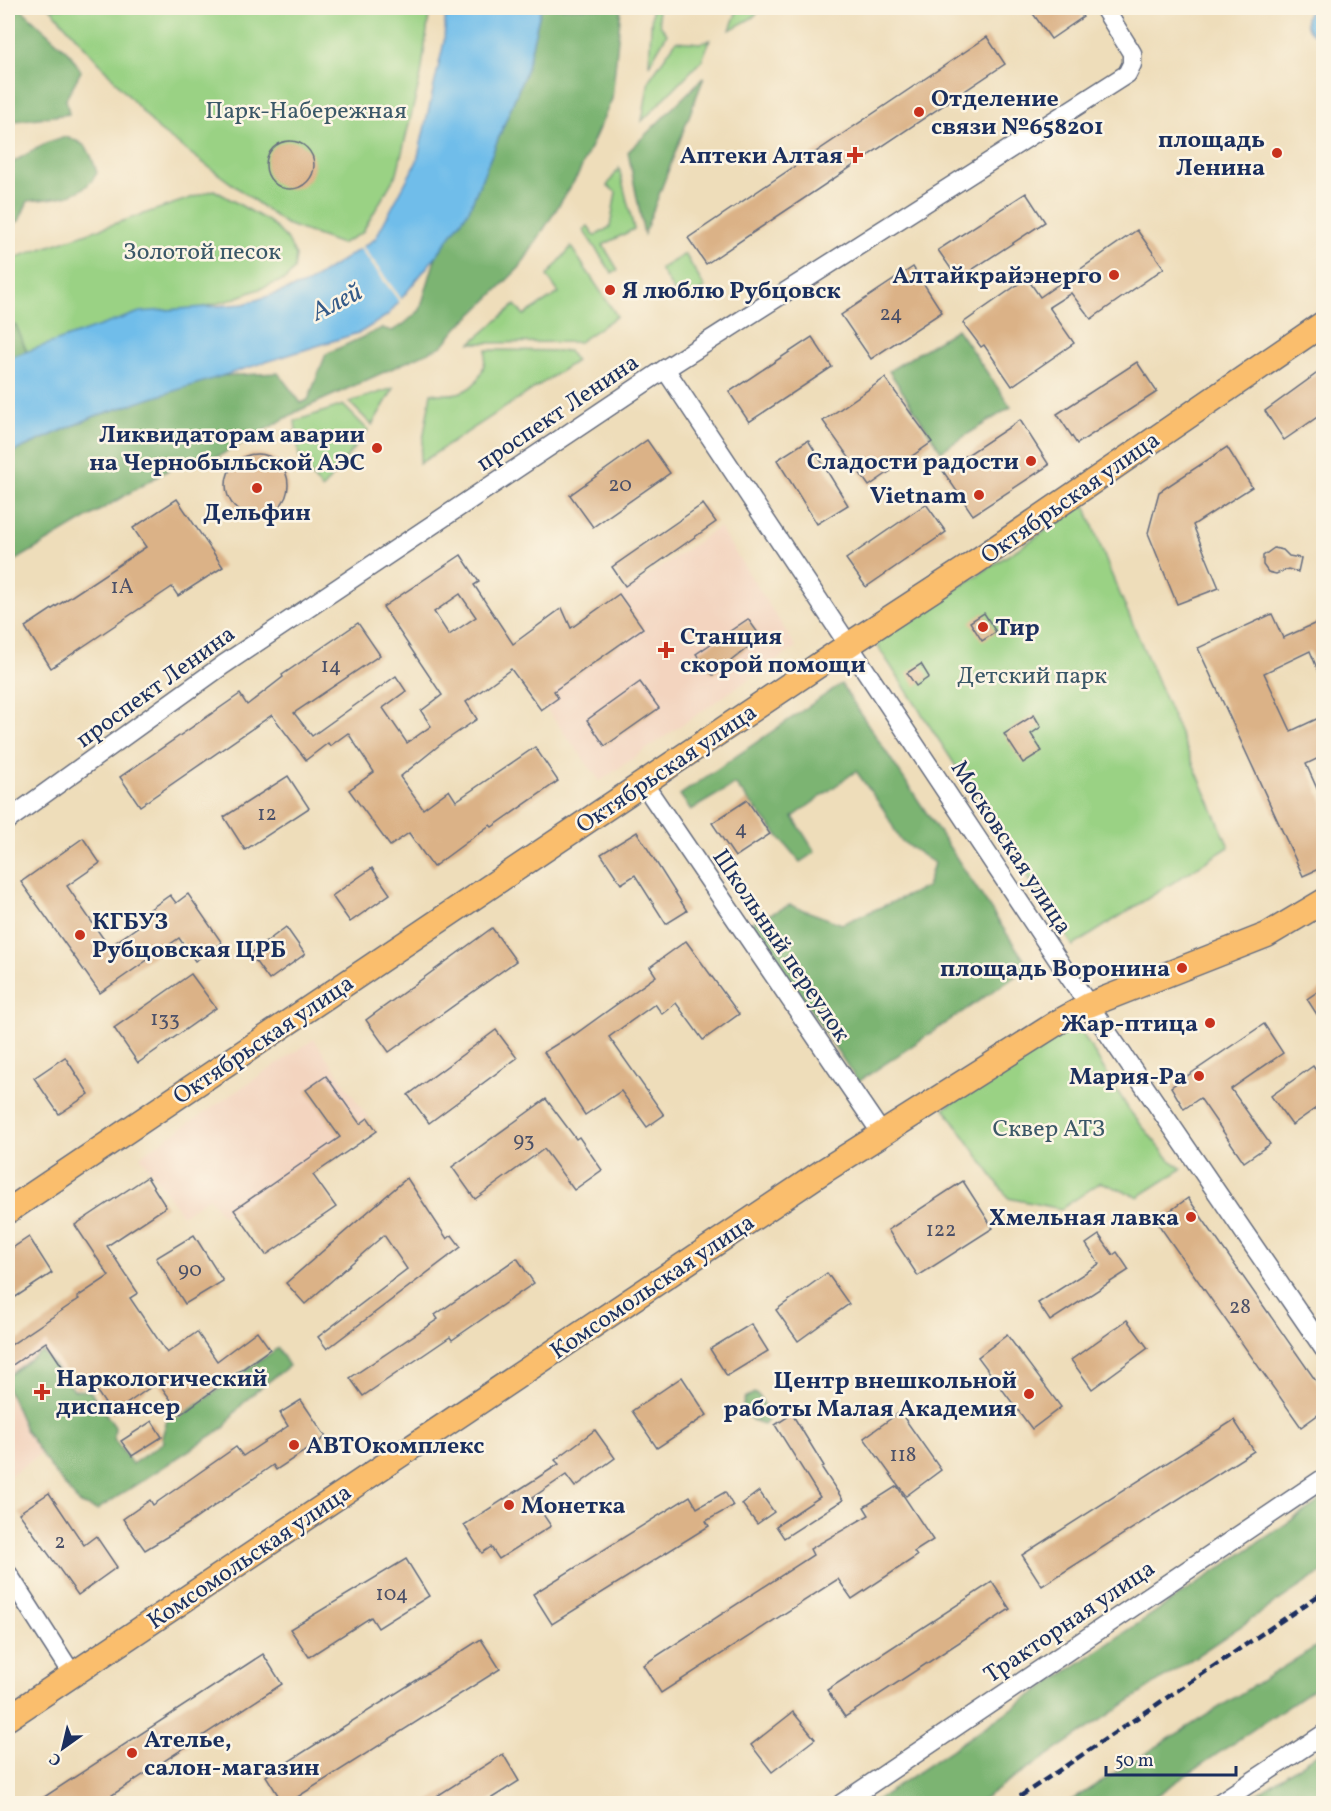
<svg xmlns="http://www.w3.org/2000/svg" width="1331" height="1811" font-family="Vollkorn,serif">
<rect width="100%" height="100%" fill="#fcf5e5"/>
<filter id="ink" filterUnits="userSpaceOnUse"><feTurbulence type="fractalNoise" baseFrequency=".0167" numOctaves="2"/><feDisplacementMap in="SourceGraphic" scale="12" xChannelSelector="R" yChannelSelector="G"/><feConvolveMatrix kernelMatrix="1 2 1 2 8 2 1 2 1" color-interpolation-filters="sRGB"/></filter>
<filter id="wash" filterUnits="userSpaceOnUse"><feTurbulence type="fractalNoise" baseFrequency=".008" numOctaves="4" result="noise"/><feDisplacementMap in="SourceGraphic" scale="24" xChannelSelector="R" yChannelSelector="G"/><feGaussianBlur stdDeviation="1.35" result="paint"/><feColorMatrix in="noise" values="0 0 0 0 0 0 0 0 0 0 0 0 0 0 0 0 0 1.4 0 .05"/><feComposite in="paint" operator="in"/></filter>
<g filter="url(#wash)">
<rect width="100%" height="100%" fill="#eeddba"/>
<g fill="#f3d4bf">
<polygon points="719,527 796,647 600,781 515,667"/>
<polygon points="314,1039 368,1118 223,1216 209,1197 182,1215 140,1156"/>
<polygon points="44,1341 93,1417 8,1477 8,1367"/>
</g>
<g fill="#9ad284" stroke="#5a8071" stroke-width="1.5">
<polygon points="50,8 430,8 421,75 397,173 362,233 341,244 286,224 159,130"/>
<polygon points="652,8 657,8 660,25 667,34 649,65"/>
<polygon points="738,8 763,8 752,18 730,30"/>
<polygon points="710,40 702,60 642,121 649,80 676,41 700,43"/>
<polygon points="619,168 634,229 603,245 618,270 612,273 583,230 588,226 595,236 610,227 616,192 607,186"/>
<polygon points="214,190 270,222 287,239 296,256 294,270 286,279 230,300 8,359 8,260"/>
<polygon points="571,247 617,316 579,342 471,343 515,305 524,315 559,293 547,276"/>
<polygon points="685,254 705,288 681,302 660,269"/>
<path d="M486,350L568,351L576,361L419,464L431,393C466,399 484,385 486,350Z"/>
<polygon points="394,388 372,425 349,402"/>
<polygon points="343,405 368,430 322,489 304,466 299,456 295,421"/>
<polygon points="1085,505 1110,571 1229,847 1073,946 875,642"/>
<polygon points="1076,1023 1129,1110 1169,1159 1182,1169 1138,1197 1101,1182 1061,1209 1008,1198 944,1108"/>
</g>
<g fill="#7bb472" stroke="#4b7268" stroke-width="1.5">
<polygon points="8,8 20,8 70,54 81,71 66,99 69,114 8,122"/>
<polygon points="541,8 621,8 612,99 578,175 520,267 475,312 458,327 442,346 298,411 219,456 178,464 8,565 8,454 95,416 219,376 278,373 301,403 308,400 326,354 382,328 392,331 404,324 420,310 436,256 469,210 526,71"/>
<polygon points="704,77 644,234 628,152"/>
<path d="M66,137C89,144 90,151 97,173C83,199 54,198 28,201L19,221L8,226V165L48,142Z"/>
<polygon points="8,324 16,325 27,352 8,358"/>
<polygon points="957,329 1011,407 941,451 889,371"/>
<polygon points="841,684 1029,967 858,1082 752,922 790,905 842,924 927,887 934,863 900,840 884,810 856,771 793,817 815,852 800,862 735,784 691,810 680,795"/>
<path d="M278,1348L289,1366C266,1384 239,1401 225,1427L97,1510L80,1504L54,1472L26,1431L8,1390V1376L42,1351L74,1390L90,1391L115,1427L114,1439L132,1464L164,1442L162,1437L169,1413L178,1418Z"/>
<polygon points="754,1393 759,1396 770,1415 768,1420 764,1424 752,1420 742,1409 745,1398"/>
<polygon points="1323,1499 1323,1571 977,1803 872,1803"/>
<polygon points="1323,1642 1323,1682 1145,1803 1067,1803"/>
<polygon points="1323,1750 1323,1803 1243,1803"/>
</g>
<g fill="#6fbdea" stroke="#4576a4" stroke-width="1.5">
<polygon points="446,8 541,8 526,71 469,210 436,256 388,315 361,332 95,416 8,454 8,358 140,312 244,304 308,283 375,239 417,161 444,42"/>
<path d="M1312,8H1323V36C1307,36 1300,20 1312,8Z"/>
</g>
<polygon fill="#eeddba" points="361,245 403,301 401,304 358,246"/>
<g id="blocks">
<g fill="#dbb287" fill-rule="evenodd">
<polygon points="1029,8 1076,8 1083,17 1051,39"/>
<polygon points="987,37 1005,64 706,264 688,238"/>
<circle cx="290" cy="165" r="24"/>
<polygon points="1026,193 1045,222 958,279 938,250"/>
<polygon points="1137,230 1164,268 1091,319 1071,293 1049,307 1074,343 1012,386 984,345 981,347 963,323 1027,278 1040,297"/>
<polygon points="913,267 942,312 871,359 841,315"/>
<polygon points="812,337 832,367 749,422 729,392"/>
<polygon points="1137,362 1157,392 1077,444 1057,414"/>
<polygon points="1323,369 1323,413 1284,440 1265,411"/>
<polygon points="885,378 932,442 869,486 823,421"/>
<polygon points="1020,420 1049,465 973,515 943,471"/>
<polygon points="647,440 670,473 593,527 570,495"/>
<polygon points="808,440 848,505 817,524 777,460"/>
<polygon points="1227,447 1252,487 1193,525 1219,588 1177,604 1148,533 1159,492"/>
<circle cx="257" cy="485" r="31"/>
<polygon points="177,499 223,567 178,596 172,587 51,668 25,627 146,547 133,528"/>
<polygon points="703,504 716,522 625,586 612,567"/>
<polygon points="926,504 946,532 866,587 846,559"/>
<polygon points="1274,548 1283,550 1289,556 1301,558 1298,572 1288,569 1276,574 1268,572 1263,565 1263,556"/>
<path d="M461,555L479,582L474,585L513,644L562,608L571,628L619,594L643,628L554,691L558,698L541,710L511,669L466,702L477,719L442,743L400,777L423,809L449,790L456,801L535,747L558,781L492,827L490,825L433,867L409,833L390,846L349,790L374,772L348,733L330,746L328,743L306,760L272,715L140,806L120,777L240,694L247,705L283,677L282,675L358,623L380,655L294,713L312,736L396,676L406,691L383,708L407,743L431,726L421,711L442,695L383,607ZM460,594L476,617L449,635L434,612Z"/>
<polygon points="984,613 996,632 982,641 970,622"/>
<polygon points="1272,614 1283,638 1323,620 1323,683 1310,651 1264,673 1291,731 1323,716 1323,756 1306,764 1323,802 1323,867 1303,876 1198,648"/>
<polygon points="748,619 761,637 713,675 696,654"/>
<polygon points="921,664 929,677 916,686 907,673"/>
<polygon points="640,682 659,708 605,746 587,720"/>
<polygon points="1034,715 1041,727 1031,734 1042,751 1023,763 1004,734"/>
<polygon points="288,776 309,808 245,850 224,817"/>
<polygon points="747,800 770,834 735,857 712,823"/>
<polygon points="637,832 687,911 666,924 635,875 621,884 601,854"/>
<polygon points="83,838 100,863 67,886 109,947 143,923 139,917 170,895 176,903 188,894 222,943 195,961 179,938 100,993 21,882"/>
<polygon points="372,868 390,894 350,922 332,896"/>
<polygon points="286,927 305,954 269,980 250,954"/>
<polygon points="492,928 516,961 389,1052 366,1020"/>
<polygon points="686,941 739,1014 703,1040 676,1003 662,1014 655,1004 609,1037 664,1115 647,1127 621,1091 585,1115 544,1052 573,1034 574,1035 656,976 650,967"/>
<polygon points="191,974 216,1008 138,1063 114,1028"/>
<polygon points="1323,988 1323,1024 1307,999"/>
<polygon points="1264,1024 1283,1053 1231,1089 1270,1144 1244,1162 1200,1098 1184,1109 1171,1087"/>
<polygon points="496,1030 517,1058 429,1123 408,1095"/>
<polygon points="65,1057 89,1094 59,1114 34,1078"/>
<polygon points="1313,1066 1323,1081 1323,1103 1292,1125 1271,1096"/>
<polygon points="326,1076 360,1124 368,1118 377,1131 313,1175 336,1207 266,1255 234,1210 340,1137 306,1090"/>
<polygon points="546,1099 576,1139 579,1137 602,1170 574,1190 544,1149 475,1199 452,1167"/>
<polygon points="147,1177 166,1207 107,1246 138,1293 130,1298 167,1353 197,1332 217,1361 257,1331 270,1349 181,1414 158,1382 112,1414 90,1381 77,1389 46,1342 8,1368 8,1347 79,1299 77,1297 109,1276 75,1225"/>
<polygon points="407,1178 447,1239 452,1235 461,1247 327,1349 318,1337 407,1269 384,1235 305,1304 286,1283"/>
<polygon points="963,1181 993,1228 918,1276 888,1230"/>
<polygon points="1188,1198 1323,1391 1323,1411 1301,1427 1156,1221"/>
<polygon points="194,1235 223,1281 185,1304 156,1258"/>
<polygon points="1099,1235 1113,1255 1117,1252 1129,1270 1050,1321 1038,1303 1099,1264 1086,1244"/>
<polygon points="29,1237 52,1273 8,1302 8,1251"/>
<polygon points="517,1258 534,1283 452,1340 450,1337 363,1396 350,1378 438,1319 435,1315"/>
<polygon points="827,1273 849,1304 798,1341 776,1310"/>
<polygon points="1127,1320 1148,1348 1092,1389 1071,1360"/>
<polygon points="751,1324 768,1351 727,1376 710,1349"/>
<polygon points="1007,1335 1061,1407 1032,1429 978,1357"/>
<polygon points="682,1377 707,1415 657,1448 632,1411"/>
<polygon points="301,1400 326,1437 276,1470 273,1465 188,1524 145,1550 123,1519 150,1500 153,1505 236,1447 243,1456 288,1426 280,1413"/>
<polygon points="900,1412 941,1470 906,1496 864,1438"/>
<polygon points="792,1414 824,1466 822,1468 843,1500 784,1538 776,1526 820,1497 775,1425"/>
<polygon points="1234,1420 1254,1451 1042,1586 1022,1555"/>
<polygon points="152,1421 162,1437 132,1456 121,1441"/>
<polygon points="595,1430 615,1458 575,1487 566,1475 532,1498 551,1526 499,1559 491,1547 482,1553 464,1525 559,1464 555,1460"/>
<polygon points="897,1486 933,1540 914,1552 917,1556 852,1599 838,1579 661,1693 643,1665 813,1555 810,1549 869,1515 864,1507"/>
<polygon points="759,1491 774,1512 757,1524 742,1504"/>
<polygon points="725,1492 733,1506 706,1521 709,1526 552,1624 533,1594 690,1496 697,1508"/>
<polygon points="49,1493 84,1545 96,1536 117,1567 78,1595 19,1513"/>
<polygon points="406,1559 429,1596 378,1628 371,1617 309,1657 290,1629"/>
<polygon points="992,1582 1010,1609 845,1717 827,1690"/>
<polygon points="481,1639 500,1669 288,1803 283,1803 266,1776"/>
<polygon points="263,1654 282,1684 100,1803 35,1803"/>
<polygon points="793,1712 815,1739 772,1772 751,1745"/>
<polygon points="503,1754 519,1781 484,1803 426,1803"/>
</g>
</g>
</g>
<g filter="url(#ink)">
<use href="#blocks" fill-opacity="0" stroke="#656c7e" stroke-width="1.5"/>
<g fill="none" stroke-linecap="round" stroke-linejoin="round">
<defs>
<g id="minor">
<polyline points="665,369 1062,966 1324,1349"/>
<polyline points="643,783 882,1134"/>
<polyline points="8,820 223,665 665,369 1127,74 1132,64 1132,53 1104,8"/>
<polyline points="8,1574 72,1674"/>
<polyline points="841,1804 1324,1478"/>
<polyline points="1218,1804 1324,1734"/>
</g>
<g id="major">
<polyline points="8,1211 850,644 971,565 1324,323"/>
<polyline points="8,1718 822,1172 1060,1021 1089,1005 1267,935 1324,901"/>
</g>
</defs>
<use href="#minor" stroke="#656c7e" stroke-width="21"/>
<use href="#major" stroke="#656c7e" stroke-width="27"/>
<use href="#minor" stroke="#fff" stroke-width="18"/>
<use href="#major" stroke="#fabe6d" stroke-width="24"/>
<polyline stroke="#1b2f5e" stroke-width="4.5" stroke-dasharray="9 4.5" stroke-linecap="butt" points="1009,1804 1324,1592"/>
</g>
</g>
<g fill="#c8321e" stroke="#fcf5e5" stroke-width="2">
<circle cx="919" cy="112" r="6"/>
<circle cx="1277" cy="153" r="6"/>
<path d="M852 146h6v6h6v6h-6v6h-6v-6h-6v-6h6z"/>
<circle cx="1114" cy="275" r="6"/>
<circle cx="610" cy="290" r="6"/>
<circle cx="377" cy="448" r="6"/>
<circle cx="1031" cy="461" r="6"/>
<circle cx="257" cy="488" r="6"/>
<circle cx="979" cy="495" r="6"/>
<circle cx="983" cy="627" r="6"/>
<path d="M663 641h6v6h6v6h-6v6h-6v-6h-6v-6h6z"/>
<circle cx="80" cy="935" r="6"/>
<circle cx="1182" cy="968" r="6"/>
<circle cx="1210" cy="1023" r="6"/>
<circle cx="1199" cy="1076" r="6"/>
<circle cx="1191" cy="1217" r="6"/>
<path d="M39 1383h6v6h6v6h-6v6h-6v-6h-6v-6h6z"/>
<circle cx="1029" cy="1394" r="6"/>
<circle cx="294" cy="1445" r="6"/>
<circle cx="509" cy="1505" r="6"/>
<circle cx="132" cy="1753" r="6"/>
</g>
<g text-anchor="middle" stroke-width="5" stroke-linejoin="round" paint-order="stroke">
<g font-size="21" fill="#4b5068">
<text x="891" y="320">24</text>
<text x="620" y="491">20</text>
<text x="122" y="593">1А</text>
<text x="331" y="672">14</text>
<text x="267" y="820">12</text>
<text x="741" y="835">4</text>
<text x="165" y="1025">133</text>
<text x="524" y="1146">93</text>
<text x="941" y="1236">122</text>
<text x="190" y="1276">90</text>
<text x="1240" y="1313">28</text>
<text x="903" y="1461">118</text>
<text x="60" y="1548">2</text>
<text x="392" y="1600">104</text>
</g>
<g font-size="24" font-weight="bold" fill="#1b2f5e" stroke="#fcf5e5" text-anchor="end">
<text x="931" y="106" text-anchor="start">Отделение<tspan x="931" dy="28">связи №658201</tspan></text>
<text x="1265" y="147">площадь<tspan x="1265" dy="28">Ленина</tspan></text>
<text x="843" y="163">Аптеки Алтая</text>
<text x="1102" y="283">Алтайкрайэнерго</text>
<text x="622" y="298" text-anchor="start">Я люблю Рубцовск</text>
<text x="365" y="442">Ликвидаторам аварии<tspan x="365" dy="28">на Чернобыльской АЭС</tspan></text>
<text x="1019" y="469">Сладости радости</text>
<text x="967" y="503">Vietnam</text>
<text x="257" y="520" text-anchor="middle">Дельфин</text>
<text x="995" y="635" text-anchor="start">Тир</text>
<text x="680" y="644" text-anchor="start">Станция<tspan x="680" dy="28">скорой помощи</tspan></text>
<text x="92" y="929" text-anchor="start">КГБУЗ<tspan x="92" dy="28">Рубцовская ЦРБ</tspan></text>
<text x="1170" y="976">площадь Воронина</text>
<text x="1198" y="1031">Жар-птица</text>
<text x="1187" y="1084">Мария-Ра</text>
<text x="1179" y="1225">Хмельная лавка</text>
<text x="56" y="1386" text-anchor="start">Наркологический<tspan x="56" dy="28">диспансер</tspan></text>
<text x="1017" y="1388">Центр внешкольной<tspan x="1017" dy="28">работы Малая Академия</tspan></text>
<text x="306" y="1453" text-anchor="start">АВТОкомплекс</text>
<text x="521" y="1513" text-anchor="start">Монетка</text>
<text x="144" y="1747" text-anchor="start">Ателье,<tspan x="144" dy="28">салон-магазин</tspan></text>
</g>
<g font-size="24" fill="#3b5868" stroke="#fcf5e5">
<text x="306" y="118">Парк-Набережная</text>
<text x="202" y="259">Золотой песок</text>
<text x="1032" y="683">Детский парк</text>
<text x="1049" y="1136">Сквер АТЗ</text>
</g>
<g font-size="24" fill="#1b2f5e" stroke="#fcf5e5">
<text transform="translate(557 412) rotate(-34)" y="8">проспект Ленина</text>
<text transform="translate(1070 497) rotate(-35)" y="8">Октябрьская улица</text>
<text transform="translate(155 686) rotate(-36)" y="8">проспект Ленина</text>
<text transform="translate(666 768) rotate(-34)" y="8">Октябрьская улица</text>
<text transform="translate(1012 847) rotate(57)" y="8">Московская улица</text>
<text transform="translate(782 945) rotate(56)" y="8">Школьный переулок</text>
<text transform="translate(263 1039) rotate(-34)" y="8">Октябрьская улица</text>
<text transform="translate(652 1286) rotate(-34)" y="8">Комсомольская улица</text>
<text transform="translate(249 1556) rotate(-34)" y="8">Комсомольская улица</text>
<text transform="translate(1069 1621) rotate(-34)" y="8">Тракторная улица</text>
</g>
<g font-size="26" font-style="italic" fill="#345a88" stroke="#fcf5e5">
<text transform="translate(336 301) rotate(-27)" y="9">Алей</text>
</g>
</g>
<rect width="1331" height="1811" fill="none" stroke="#fcf5e5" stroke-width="30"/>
<g transform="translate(63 1748) rotate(214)" stroke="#fcf5e5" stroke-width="4.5" paint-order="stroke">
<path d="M0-4.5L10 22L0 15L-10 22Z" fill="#1b2f5e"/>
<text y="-9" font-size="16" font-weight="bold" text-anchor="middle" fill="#1b2f5e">С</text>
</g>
<path d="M1106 1766v9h130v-9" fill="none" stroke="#1b2f5e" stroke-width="3"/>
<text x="1115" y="1766" font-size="18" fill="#1b2f5e" stroke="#fcf5e5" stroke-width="4.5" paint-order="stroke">50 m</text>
</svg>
